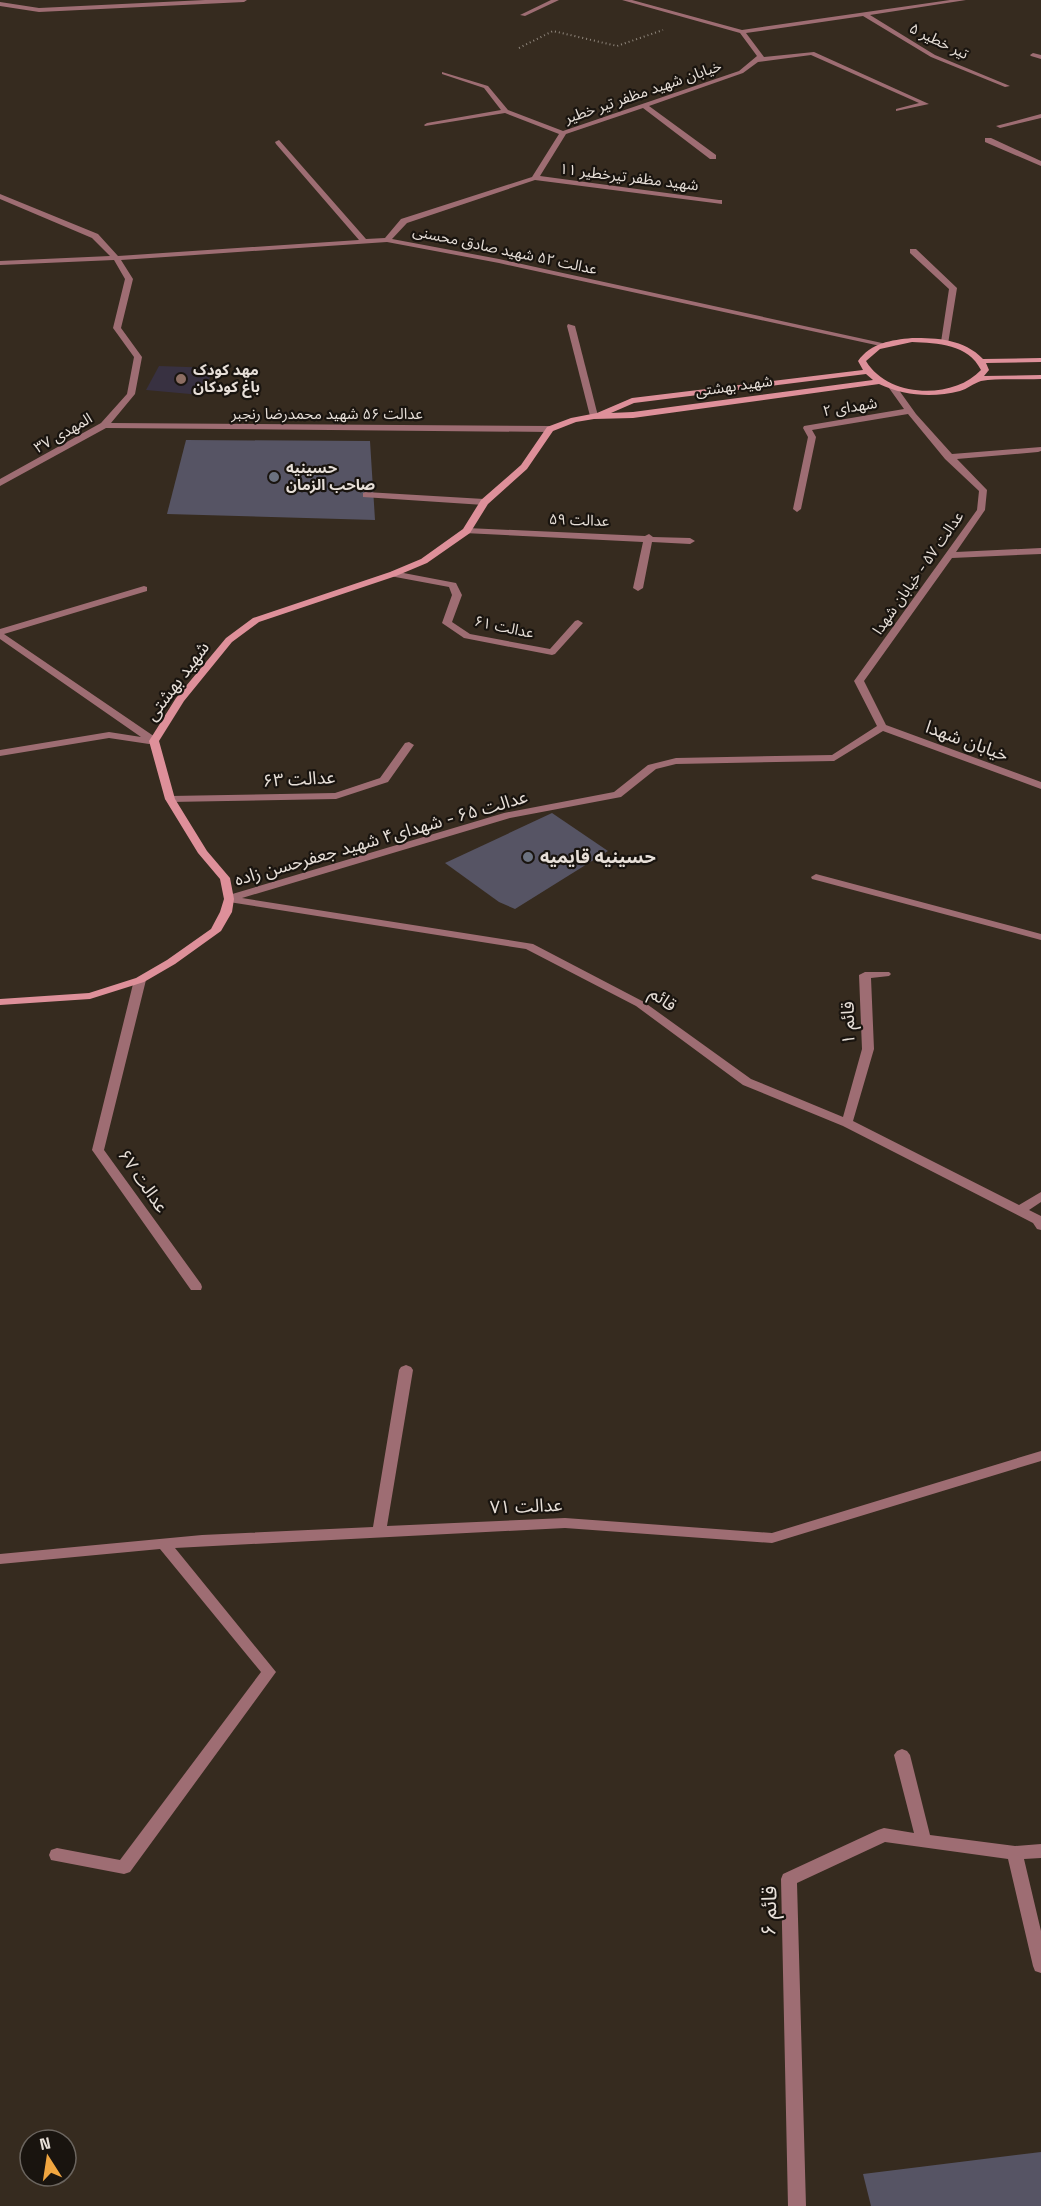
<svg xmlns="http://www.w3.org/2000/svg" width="1041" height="2206" font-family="'Space Grotesk','Noto Sans Arabic',sans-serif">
<rect width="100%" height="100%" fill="#362b1f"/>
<polygon fill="#383141" points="159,366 215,368 201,395 146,390"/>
<g fill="#565464">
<polygon points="186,440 370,441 375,520 167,514"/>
<polygon points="552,813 608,851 515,909 499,902 445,863"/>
<polygon points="1041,2152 1041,2206 871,2206 863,2174"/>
</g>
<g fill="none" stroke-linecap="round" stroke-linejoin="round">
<polyline stroke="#91887e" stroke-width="2" stroke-dasharray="1 3" stroke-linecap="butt" points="519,48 553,31 617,46 663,30"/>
<g fill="#9e6d73" fill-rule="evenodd">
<polygon points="205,0 247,0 244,2 39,12 0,6 0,2 39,8"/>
<polygon points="551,0 559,0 525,16 520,15"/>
<polygon points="622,0 632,0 742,30 950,0 966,0 870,15 935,55 1010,86 1005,87 931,57 863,16 746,33 764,57 814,52 929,104 896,111 896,109 919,103 811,55 758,62 743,73 649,106 716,155 716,159 710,159 643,108 566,134 540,176 719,200 722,200 722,204 535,180 407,223 392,239 499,259 882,343 886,345 885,347 499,263 387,242 121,260 133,279 121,328 142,357 135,394 111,423 550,426 554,429 550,432 106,428 0,486 0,479 101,423 127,394 134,357 113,328 125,279 114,260 0,265 0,261 110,256 92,238 0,199 0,194 98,234 118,256 359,240 276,144 275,142 279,140 366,239 385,238 401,219 532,177 559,134 505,113 425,126 424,125 427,123 501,110 484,88 442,74 442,72 488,86 508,110 563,131 739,71 757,56 740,33"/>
<polygon points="1033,53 1041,55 1041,59 1031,56 1030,55"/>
<polygon points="1041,114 1041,118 1000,128 996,126"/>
<polygon points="985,138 991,138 1041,161 1041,166 985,142"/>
<polygon points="910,249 916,249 957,288 948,344 941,342 949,289 910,253"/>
<polygon points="568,324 575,326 598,416 597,418 590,416 567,326"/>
<polygon points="890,386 896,386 916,414 952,454 1041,447 1041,451 1038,452 957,459 987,490 985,510 956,552 1041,548 1041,554 952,558 864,681 886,725 1041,782 1041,789 883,731 834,761 676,764 656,769 621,797 510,818 242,898 533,944 644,1002 751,1079 843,1117 862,1049 859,975 865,972 889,972 891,974 889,976 871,978 874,1049 853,1121 1019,1205 1041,1192 1041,1202 1029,1210 1041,1216 1041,1230 1037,1229 1033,1223 843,1126 743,1085 636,1006 526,949 229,902 224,899 229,895 504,813 614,792 648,765 676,758 832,755 877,726 854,681 977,510 979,491 945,459 908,414 812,430 816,437 801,509 797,512 793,509 808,437 803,428 804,426 904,409 889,388"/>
<polygon points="366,492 484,499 488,502 484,505 363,497 363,493"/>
<polygon points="467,528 645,536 649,534 653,537 690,538 695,541 690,544 652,542 643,588 638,591 633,588 643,542 464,533 464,529"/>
<polygon points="393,571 456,583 462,595 452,622 470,634 550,649 575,621 578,620 583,623 555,654 552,655 464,638 442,623 452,595 449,587 390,576 388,574"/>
<polygon points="144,586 147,587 147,591 4,634 158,739 158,743 149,744 109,738 0,756 0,750 109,732 141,737 0,639 0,629"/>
<polygon points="409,742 414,745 388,782 336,799 170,802 165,799 170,796 335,793 380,778 405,743"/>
<polygon points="816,874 1041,934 1041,940 812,879 811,877"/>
<polygon points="140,977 146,980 104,1150 201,1284 202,1287 201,1290 191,1290 92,1150 134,980"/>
<polygon points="406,1365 411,1367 413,1370 387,1526 565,1518 772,1533 1041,1451 1041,1461 772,1543 565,1528 175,1548 276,1672 130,1872 124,1874 51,1860 49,1855 51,1850 57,1848 120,1860 261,1672 160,1549 0,1564 0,1554 202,1535 373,1527 399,1370 401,1367"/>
<polygon points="902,1749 907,1751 910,1755 930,1835 1015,1846 1041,1844 1041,1858 1024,1859 1041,1931 1041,1973 1035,1971 1033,1966 1008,1859 885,1842 797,1883 806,2206 788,2206 781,1879 783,1874 878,1830 884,1828 914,1833 894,1755 897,1751"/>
</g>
<path fill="#de909a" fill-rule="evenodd" d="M912,338C937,338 964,339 983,359L1041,358V362L986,363L989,370L984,376L1041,375V379C1023,380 998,378 981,381C974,383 967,389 960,391C933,398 904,396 879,384L633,418L594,419L576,422L553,431L527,469L488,504L470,533L427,563L396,576L259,622L232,642L184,701L159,741L175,799L207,851L230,878L234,899L232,912L221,931L175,964L144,982L90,999L0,1005V999L89,993L136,978L167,960L211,929L220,912L224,899L220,879L198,853L165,799L149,741L176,698L226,638L253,618L390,572L421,559L463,529L481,500L521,465L547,427L571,418L597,413L632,398L863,370L858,361C871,343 891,340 912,338ZM912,342C938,343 968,344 981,370C953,400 888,398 866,361L880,349ZM866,374L873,380L633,412L611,413L634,403Z"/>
</g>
<circle fill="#8d6e63" stroke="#19140f" stroke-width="2" cx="181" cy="379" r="6"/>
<g fill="#6b7280" stroke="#19140f" stroke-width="2">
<circle cx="274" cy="477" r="6"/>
<circle cx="528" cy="857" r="6"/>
</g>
<g text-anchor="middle" stroke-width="4.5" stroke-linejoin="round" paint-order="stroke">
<g font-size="15" fill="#e7dfd8" stroke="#19140f">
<text transform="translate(939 41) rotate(26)" y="5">تیر خطیر ۵</text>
<text transform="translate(643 92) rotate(-19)" y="5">خیابان شهید مظفر تیر خطیر</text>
<text transform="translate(629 177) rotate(7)" y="5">شهید مظفر تیرخطیر ۱۱</text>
<text transform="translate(505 250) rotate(12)" y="5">عدالت ۵۲ شهید صادق محسنی</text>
<text transform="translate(734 386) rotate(-8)" y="5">شهید بهشتی</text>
<text transform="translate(850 407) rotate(-9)" y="5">شهدای ۲</text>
<text x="327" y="419">عدالت ۵۶ شهید محمدرضا رنجبر</text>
<text transform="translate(63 433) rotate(-30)" y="5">المهدی ۳۷</text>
<text transform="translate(579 520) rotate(2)" y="5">عدالت ۵۹</text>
<text transform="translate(918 573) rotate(-55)" y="5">عدالت ۵۷ - خیابان شهدا</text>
<text transform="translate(504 627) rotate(12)" y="5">عدالت ۶۱</text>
</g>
<g font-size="15" font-weight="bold" fill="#e7dfd8" stroke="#19140f" text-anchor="start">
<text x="193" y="375">مهد کودک<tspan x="193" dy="17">باغ کودکان</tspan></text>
<text x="286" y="473">حسینیه<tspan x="286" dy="17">صاحب الزمان</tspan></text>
</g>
<g font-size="18" fill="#e7dfd8" stroke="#19140f">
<text transform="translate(177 681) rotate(-53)" y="6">شهید بهشتی</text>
<text transform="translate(967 741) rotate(20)" y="6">خیابان شهدا</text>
<text transform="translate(299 779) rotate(-3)" y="6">عدالت ۶۳</text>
<text transform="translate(381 838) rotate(-16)" y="6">عدالت ۶۵ - شهدای۴ شهید جعفرحسن زاده</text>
<text transform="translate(663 999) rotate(35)" y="6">قائم</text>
<text transform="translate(848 1023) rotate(-91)" y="6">قائم ۱</text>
<text transform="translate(143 1181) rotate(55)" y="6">عدالت ۶۷</text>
<text transform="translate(526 1506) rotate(-2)" y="6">عدالت ۷۱</text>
</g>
<g font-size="18" font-weight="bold" fill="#e7dfd8" stroke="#19140f" text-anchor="start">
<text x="540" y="863">حسینیه قایمیه</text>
</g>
<g font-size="21" fill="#e7dfd8" stroke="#19140f">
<text transform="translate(769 1911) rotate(-89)" y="7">قائم ۶</text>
</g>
</g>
<g transform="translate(48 2158) rotate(348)"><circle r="28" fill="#19140f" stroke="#6b655f" stroke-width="1.5"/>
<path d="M0-4.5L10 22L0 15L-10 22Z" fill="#f1a640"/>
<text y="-9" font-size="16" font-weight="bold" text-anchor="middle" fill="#e7dfd8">N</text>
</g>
</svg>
